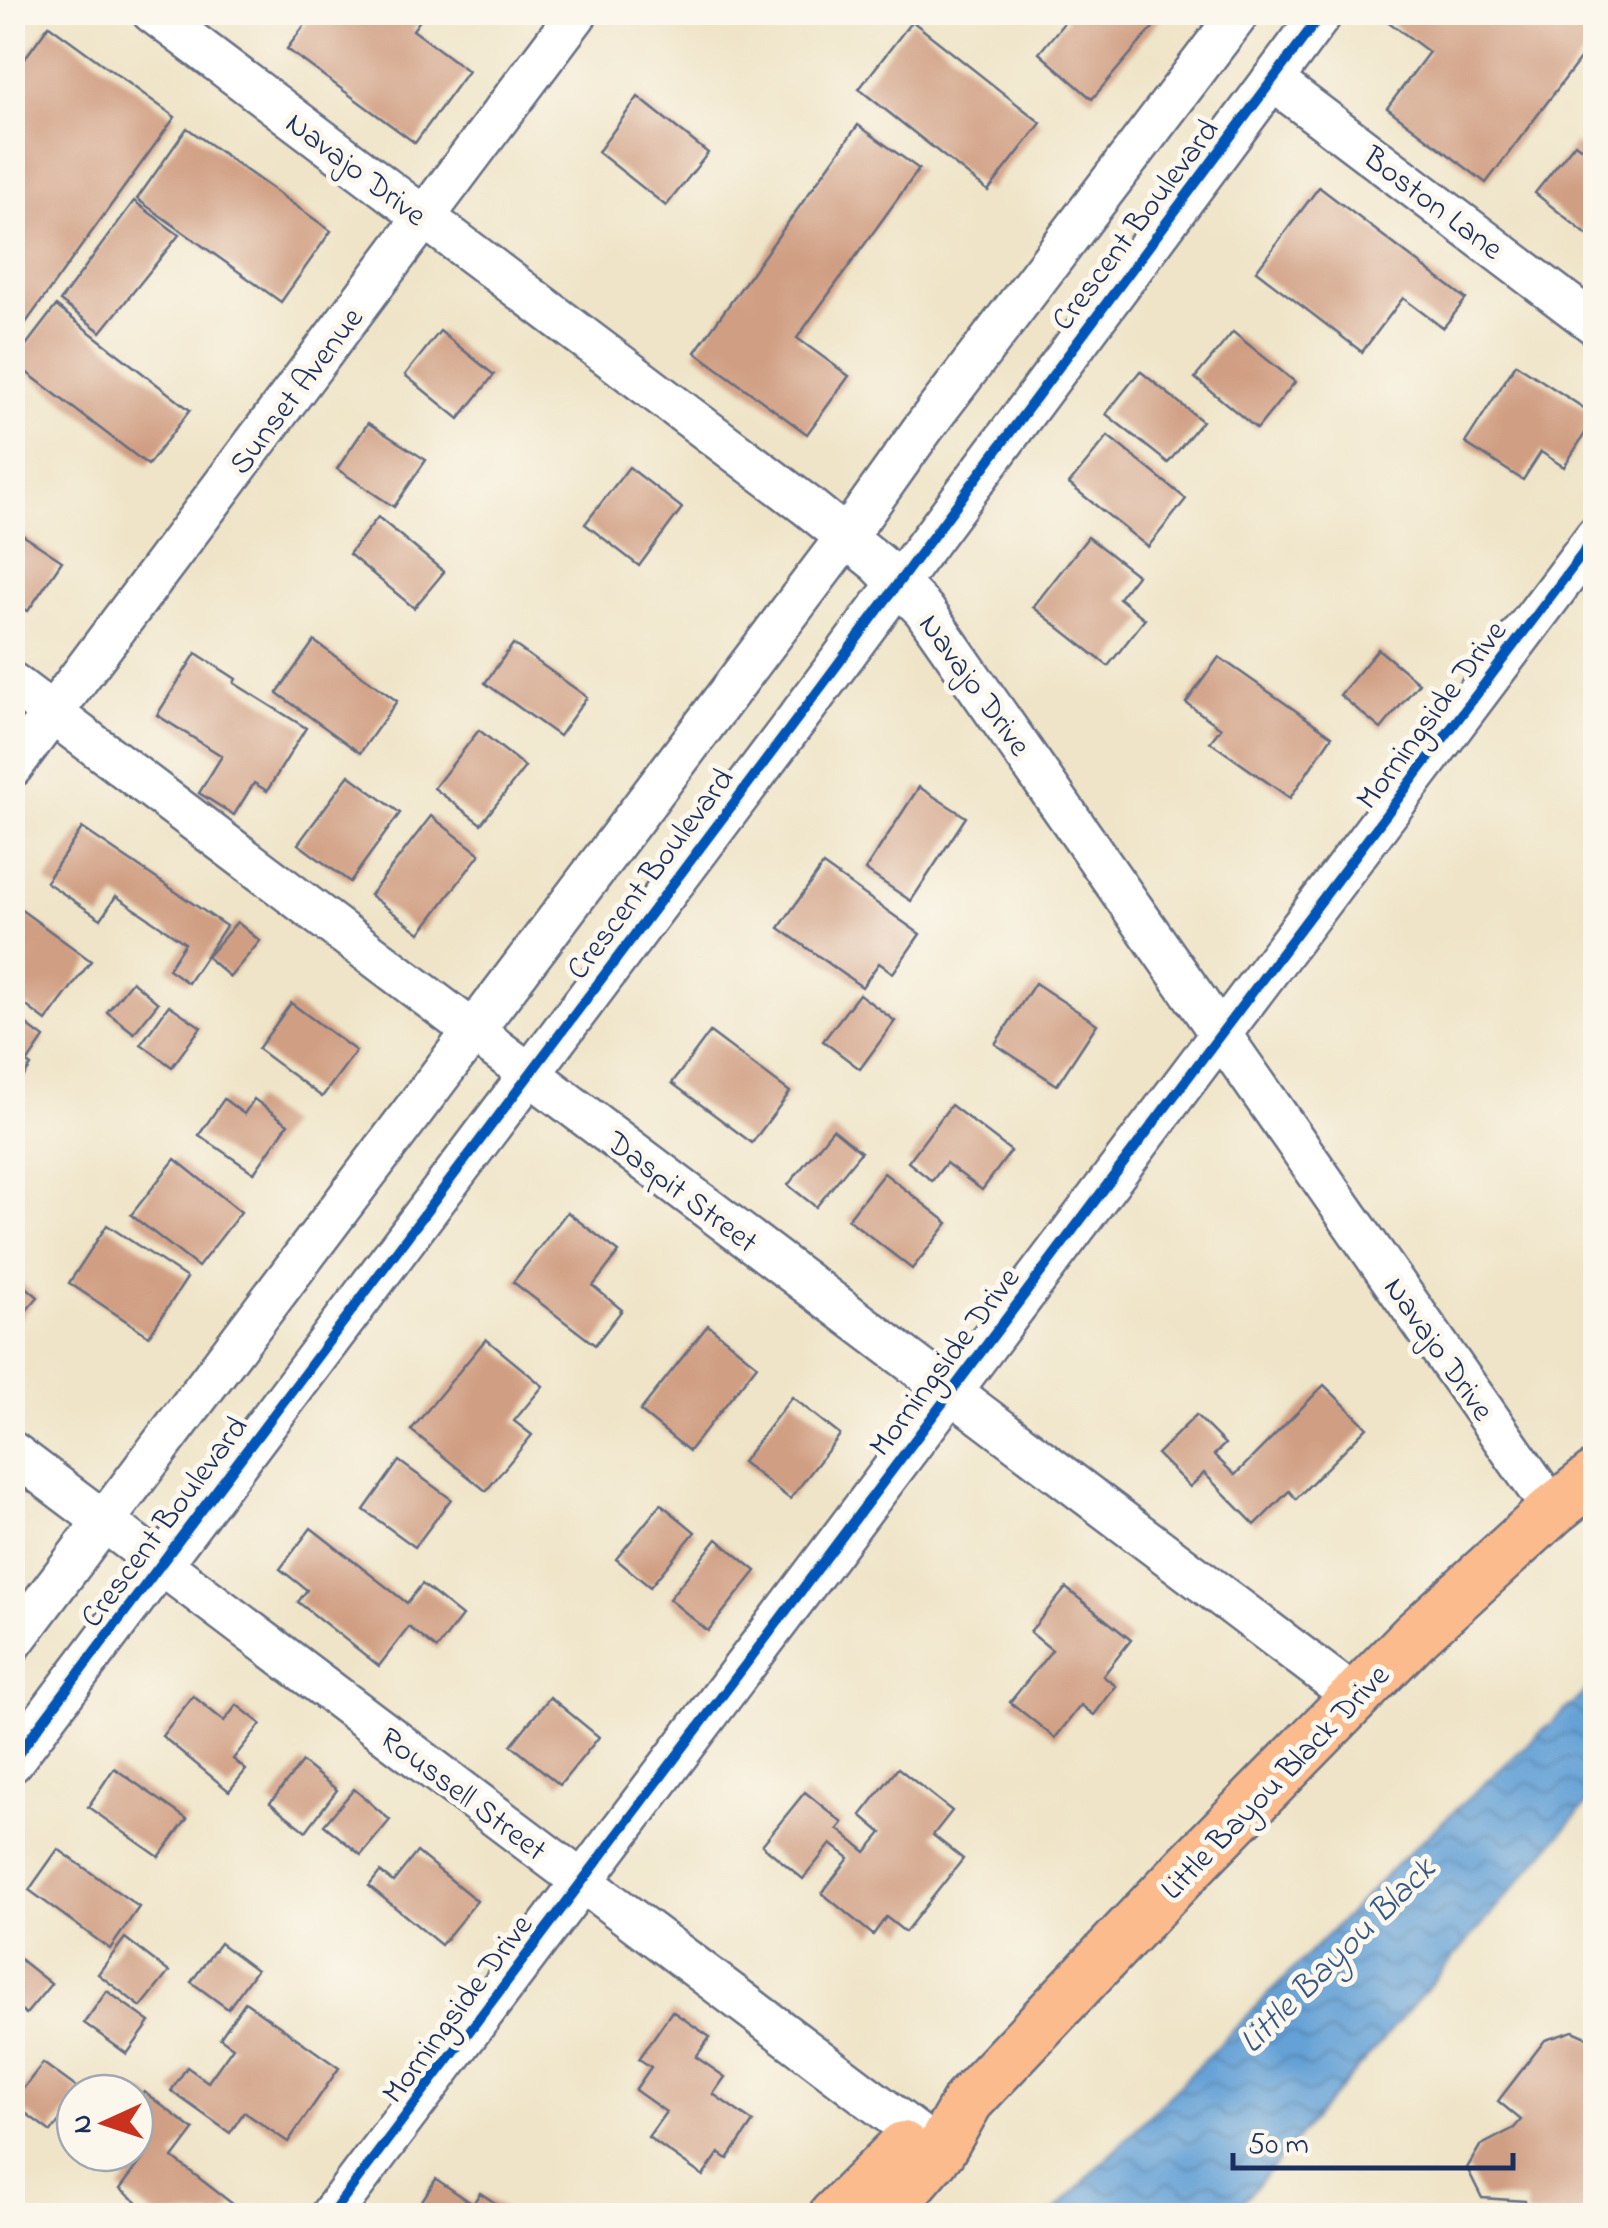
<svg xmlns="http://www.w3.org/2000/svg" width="1608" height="2228" font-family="'Indie Flower',sans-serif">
<defs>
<pattern id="water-waves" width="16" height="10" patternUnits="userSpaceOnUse" patternTransform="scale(2.5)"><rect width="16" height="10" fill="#65a1d6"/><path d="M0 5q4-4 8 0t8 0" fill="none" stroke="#5284b1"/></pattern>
</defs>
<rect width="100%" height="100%" fill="#fbf7ec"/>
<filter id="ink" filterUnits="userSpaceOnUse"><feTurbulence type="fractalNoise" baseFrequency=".01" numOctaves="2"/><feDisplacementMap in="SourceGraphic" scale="20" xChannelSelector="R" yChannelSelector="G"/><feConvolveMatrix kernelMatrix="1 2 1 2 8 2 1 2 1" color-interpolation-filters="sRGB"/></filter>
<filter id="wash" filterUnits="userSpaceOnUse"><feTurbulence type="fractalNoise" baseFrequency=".0048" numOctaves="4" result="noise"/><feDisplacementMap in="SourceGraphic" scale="40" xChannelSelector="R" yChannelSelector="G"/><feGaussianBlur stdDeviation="2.25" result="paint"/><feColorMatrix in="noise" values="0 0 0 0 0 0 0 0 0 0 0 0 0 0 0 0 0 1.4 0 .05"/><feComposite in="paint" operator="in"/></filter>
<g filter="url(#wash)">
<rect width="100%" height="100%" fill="#efe4c7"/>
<polygon fill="url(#water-waves)" stroke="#40689a" stroke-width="2.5" points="1595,1683 1595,1794 1231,2215 1051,2215 1408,1853"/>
<g id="blocks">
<g fill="#d09e82">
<polygon points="314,12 426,12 413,30 468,71 415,143 287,49"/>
<polygon points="1061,12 1166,12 1092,99 1039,53 1068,18"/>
<polygon points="1391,12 1568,12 1596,34 1596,38 1486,183 1387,108 1429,52 1386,20"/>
<polygon points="912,21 1041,123 988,191 859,89"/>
<polygon points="49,25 175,117 12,342 12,76"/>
<polygon points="638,97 708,153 666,206 598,152"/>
<polygon points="858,125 919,169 797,338 849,376 807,434 695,352"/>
<polygon points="187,128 331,231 281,302 137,199"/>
<polygon points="1575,143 1596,159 1596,242 1535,193"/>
<polygon points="1319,187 1466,299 1443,328 1403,298 1362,352 1256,271"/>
<polygon points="134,201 179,235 101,332 60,301"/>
<polygon points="56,306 190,410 148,465 13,362"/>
<polygon points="440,331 494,375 459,419 405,375"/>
<polygon points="1233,332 1295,382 1257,429 1195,378"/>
<polygon points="1516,364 1596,416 1564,467 1541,452 1523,480 1465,443"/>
<polygon points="1140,371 1202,421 1168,463 1106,414"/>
<polygon points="368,423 426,460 394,507 337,469"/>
<polygon points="1108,436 1186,499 1148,547 1069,484"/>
<polygon points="629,467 682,508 639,566 585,524"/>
<polygon points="378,517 444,572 414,608 349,554"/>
<polygon points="12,528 62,561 28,611 12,601"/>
<polygon points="1088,537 1137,575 1119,598 1145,619 1108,666 1033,607"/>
<polygon points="314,641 397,701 360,753 277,693"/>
<polygon points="513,644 587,697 559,736 485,683"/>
<polygon points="1378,649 1419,683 1381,729 1340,695"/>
<polygon points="196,653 236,679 234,683 306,728 267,791 254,783 234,815 199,793 222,756 157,715"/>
<polygon points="1219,657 1332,736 1290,798 1210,742 1221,728 1186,703"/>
<polygon points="479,730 525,767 481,824 434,788"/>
<polygon points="349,775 400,813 350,882 298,844"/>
<polygon points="919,787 966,817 911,901 865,870"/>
<polygon points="431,816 480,854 420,933 370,895"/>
<polygon points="82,828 226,926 188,983 168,969 185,943 116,896 101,919 46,882"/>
<polygon points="823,865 920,934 893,973 879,963 862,987 779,928"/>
<polygon points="20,909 91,961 46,1021 12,995 12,919"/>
<polygon points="237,922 260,941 230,977 207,957"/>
<polygon points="132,981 158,1003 134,1033 107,1012"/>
<polygon points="1035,983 1097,1024 1057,1085 995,1044"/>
<polygon points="859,994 895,1021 860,1069 823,1041"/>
<polygon points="291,1003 356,1051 322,1097 258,1049"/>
<polygon points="169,1005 201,1027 172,1067 141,1044"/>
<polygon points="16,1017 44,1038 27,1063 31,1066 12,1093 12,1022"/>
<polygon points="710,1032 790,1092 752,1143 672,1083"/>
<polygon points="224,1099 244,1114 254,1099 288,1124 254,1173 199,1135"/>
<polygon points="951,1105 1011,1151 982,1190 946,1163 932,1181 908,1162"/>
<polygon points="833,1129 861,1152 816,1207 788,1185"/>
<polygon points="175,1159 241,1212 198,1267 131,1215"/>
<polygon points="884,1173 948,1223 912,1269 848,1219"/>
<polygon points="567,1212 619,1252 593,1286 622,1310 595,1345 513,1282"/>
<polygon points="107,1225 187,1278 149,1336 69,1283"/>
<polygon points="12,1275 38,1297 12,1327"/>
<polygon points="708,1325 757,1365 689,1451 640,1411"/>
<polygon points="486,1339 543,1386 514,1421 532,1435 486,1491 411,1430"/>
<polygon points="1324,1385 1367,1427 1296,1499 1289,1491 1255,1525 1204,1473 1190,1487 1157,1454 1196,1415 1225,1444 1214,1455 1235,1475"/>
<polygon points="792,1397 840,1435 790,1499 742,1462"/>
<polygon points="399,1461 451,1499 415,1547 364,1510"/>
<polygon points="661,1504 695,1532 650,1587 616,1559"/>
<polygon points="311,1528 407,1603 422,1584 462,1616 437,1649 409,1627 379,1666 298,1602 307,1590 280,1569"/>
<polygon points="717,1539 756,1571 708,1631 669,1599"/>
<polygon points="1066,1588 1131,1640 1103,1676 1116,1686 1094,1715 1081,1705 1055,1738 1010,1702 1052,1650 1030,1632"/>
<polygon points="193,1696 224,1721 237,1705 261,1724 233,1759 246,1770 229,1791 162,1736"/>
<polygon points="550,1697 599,1737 560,1785 511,1745"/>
<polygon points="302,1762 337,1790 306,1831 270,1803"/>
<polygon points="114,1768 187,1819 159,1857 88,1807"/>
<polygon points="898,1768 952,1811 933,1835 963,1859 905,1932 886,1917 873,1935 822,1893 849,1858 831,1844 803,1879 762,1845 805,1792 843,1823 838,1829 866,1852 882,1833 861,1815"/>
<polygon points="354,1789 390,1820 361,1855 324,1825"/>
<polygon points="58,1849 139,1907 110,1949 29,1890"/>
<polygon points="417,1852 477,1901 441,1945 369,1886 380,1872 393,1882"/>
<polygon points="125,1938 169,1972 141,2007 98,1974"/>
<polygon points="220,1943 256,1970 228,2009 191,1982"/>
<polygon points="12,1953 51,1984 26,2014 12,2003"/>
<polygon points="107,1991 150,2022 127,2054 84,2023"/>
<polygon points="245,2002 339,2068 288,2142 244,2112 230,2133 171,2091 187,2067 208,2082 233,2047 220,2038"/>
<polygon points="672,2011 710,2037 696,2057 725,2077 713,2094 753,2122 728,2159 719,2153 703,2176 648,2137 666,2112 635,2090 651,2067 639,2059"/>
<polygon points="1573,2031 1596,2041 1596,2216 1527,2216 1525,2201 1482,2198 1467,2168 1480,2146 1514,2128 1521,2120 1498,2101 1545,2040"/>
<polygon points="43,2063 84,2093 75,2093 75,2100 51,2132 12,2103"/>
<polygon points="144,2092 194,2130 173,2158 234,2205 225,2216 155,2216 120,2189 145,2156 135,2148 135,2103"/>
<polygon points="436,2179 473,2204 480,2193 509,2212 507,2216 418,2216 414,2213"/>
</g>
</g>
</g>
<g filter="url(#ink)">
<use href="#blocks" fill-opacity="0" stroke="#656e83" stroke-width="2.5"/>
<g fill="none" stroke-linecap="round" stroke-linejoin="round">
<defs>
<g id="minor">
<polyline points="152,12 806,505 878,563 924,610 1553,1510"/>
<polyline points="1272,80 1596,325"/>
<polyline points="12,683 1355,1697"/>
<polyline points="12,767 578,12"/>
<polyline points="12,1452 916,2133"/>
<polyline points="12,1643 846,537 922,430 1240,12"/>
<polyline points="12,1762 803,711 1323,12"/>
<polyline points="330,2216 1596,536"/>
</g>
<g id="major">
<polyline points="834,2216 903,2147"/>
<polyline points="883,2216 940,2150 968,2101 1191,1865 1415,1636 1553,1510 1596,1476"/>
</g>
</defs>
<use href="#minor" stroke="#656e83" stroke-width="45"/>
<use href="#major" stroke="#656e83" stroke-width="55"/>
<use href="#minor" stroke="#fff" stroke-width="40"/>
<use href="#major" stroke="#fbbb8d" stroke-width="50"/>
<defs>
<g id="cycleway">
<polyline points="12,1762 803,711 1323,12"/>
<polyline points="330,2216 1596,536"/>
</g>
</defs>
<use href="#cycleway" stroke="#fbf7ec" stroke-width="16"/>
<use href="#cycleway" stroke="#0057b8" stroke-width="10"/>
</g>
</g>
<g text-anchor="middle" stroke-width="10" stroke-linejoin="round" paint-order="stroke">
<g font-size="32" fill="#1b2f5e" stroke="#fbf7ec">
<text transform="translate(357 168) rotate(37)" y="11">Navajo Drive</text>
<text transform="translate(1434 202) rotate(37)" y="11">Boston Lane</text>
<text transform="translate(1134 224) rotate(-53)" y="11">Crescent Boulevard</text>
<text transform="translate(295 390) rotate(-53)" y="11">Sunset Avenue</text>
<text transform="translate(976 684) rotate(54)" y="11">Navajo Drive</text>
<text transform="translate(1430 714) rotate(-53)" y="11">Morningside Drive</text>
<text transform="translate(649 873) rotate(-53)" y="11">Crescent Boulevard</text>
<text transform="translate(683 1191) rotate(37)" y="11">Daspit Street</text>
<text transform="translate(1440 1348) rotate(55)" y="11">Navajo Drive</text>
<text transform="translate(943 1361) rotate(-53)" y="11">Morningside Drive</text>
<text transform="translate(163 1521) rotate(-53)" y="11">Crescent Boulevard</text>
<text transform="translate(1274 1781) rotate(-46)" y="11">Little Bayou Black Drive</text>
<text transform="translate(464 1793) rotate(37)" y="11">Roussell Street</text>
<text transform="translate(456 2008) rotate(-53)" y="11">Morningside Drive</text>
</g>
<g font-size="35" font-style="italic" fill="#355788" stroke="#fbf7ec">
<text transform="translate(1336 1954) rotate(-45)" y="12">Little Bayou Black</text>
</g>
</g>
<rect width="1608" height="2228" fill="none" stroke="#fbf7ec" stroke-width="50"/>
<g transform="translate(105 2123) rotate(267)"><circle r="48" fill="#fbf7ec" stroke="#a1a7b3" stroke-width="2.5"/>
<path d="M0-8L18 38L0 25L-18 38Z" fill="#c8321e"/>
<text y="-15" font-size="28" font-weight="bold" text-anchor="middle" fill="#1b2f5e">N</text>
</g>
<path d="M1233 2153v15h280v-15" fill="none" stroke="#1b2f5e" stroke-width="5"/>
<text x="1248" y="2153" font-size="30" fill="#1b2f5e" stroke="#fbf7ec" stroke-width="8" paint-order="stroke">50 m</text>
</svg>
